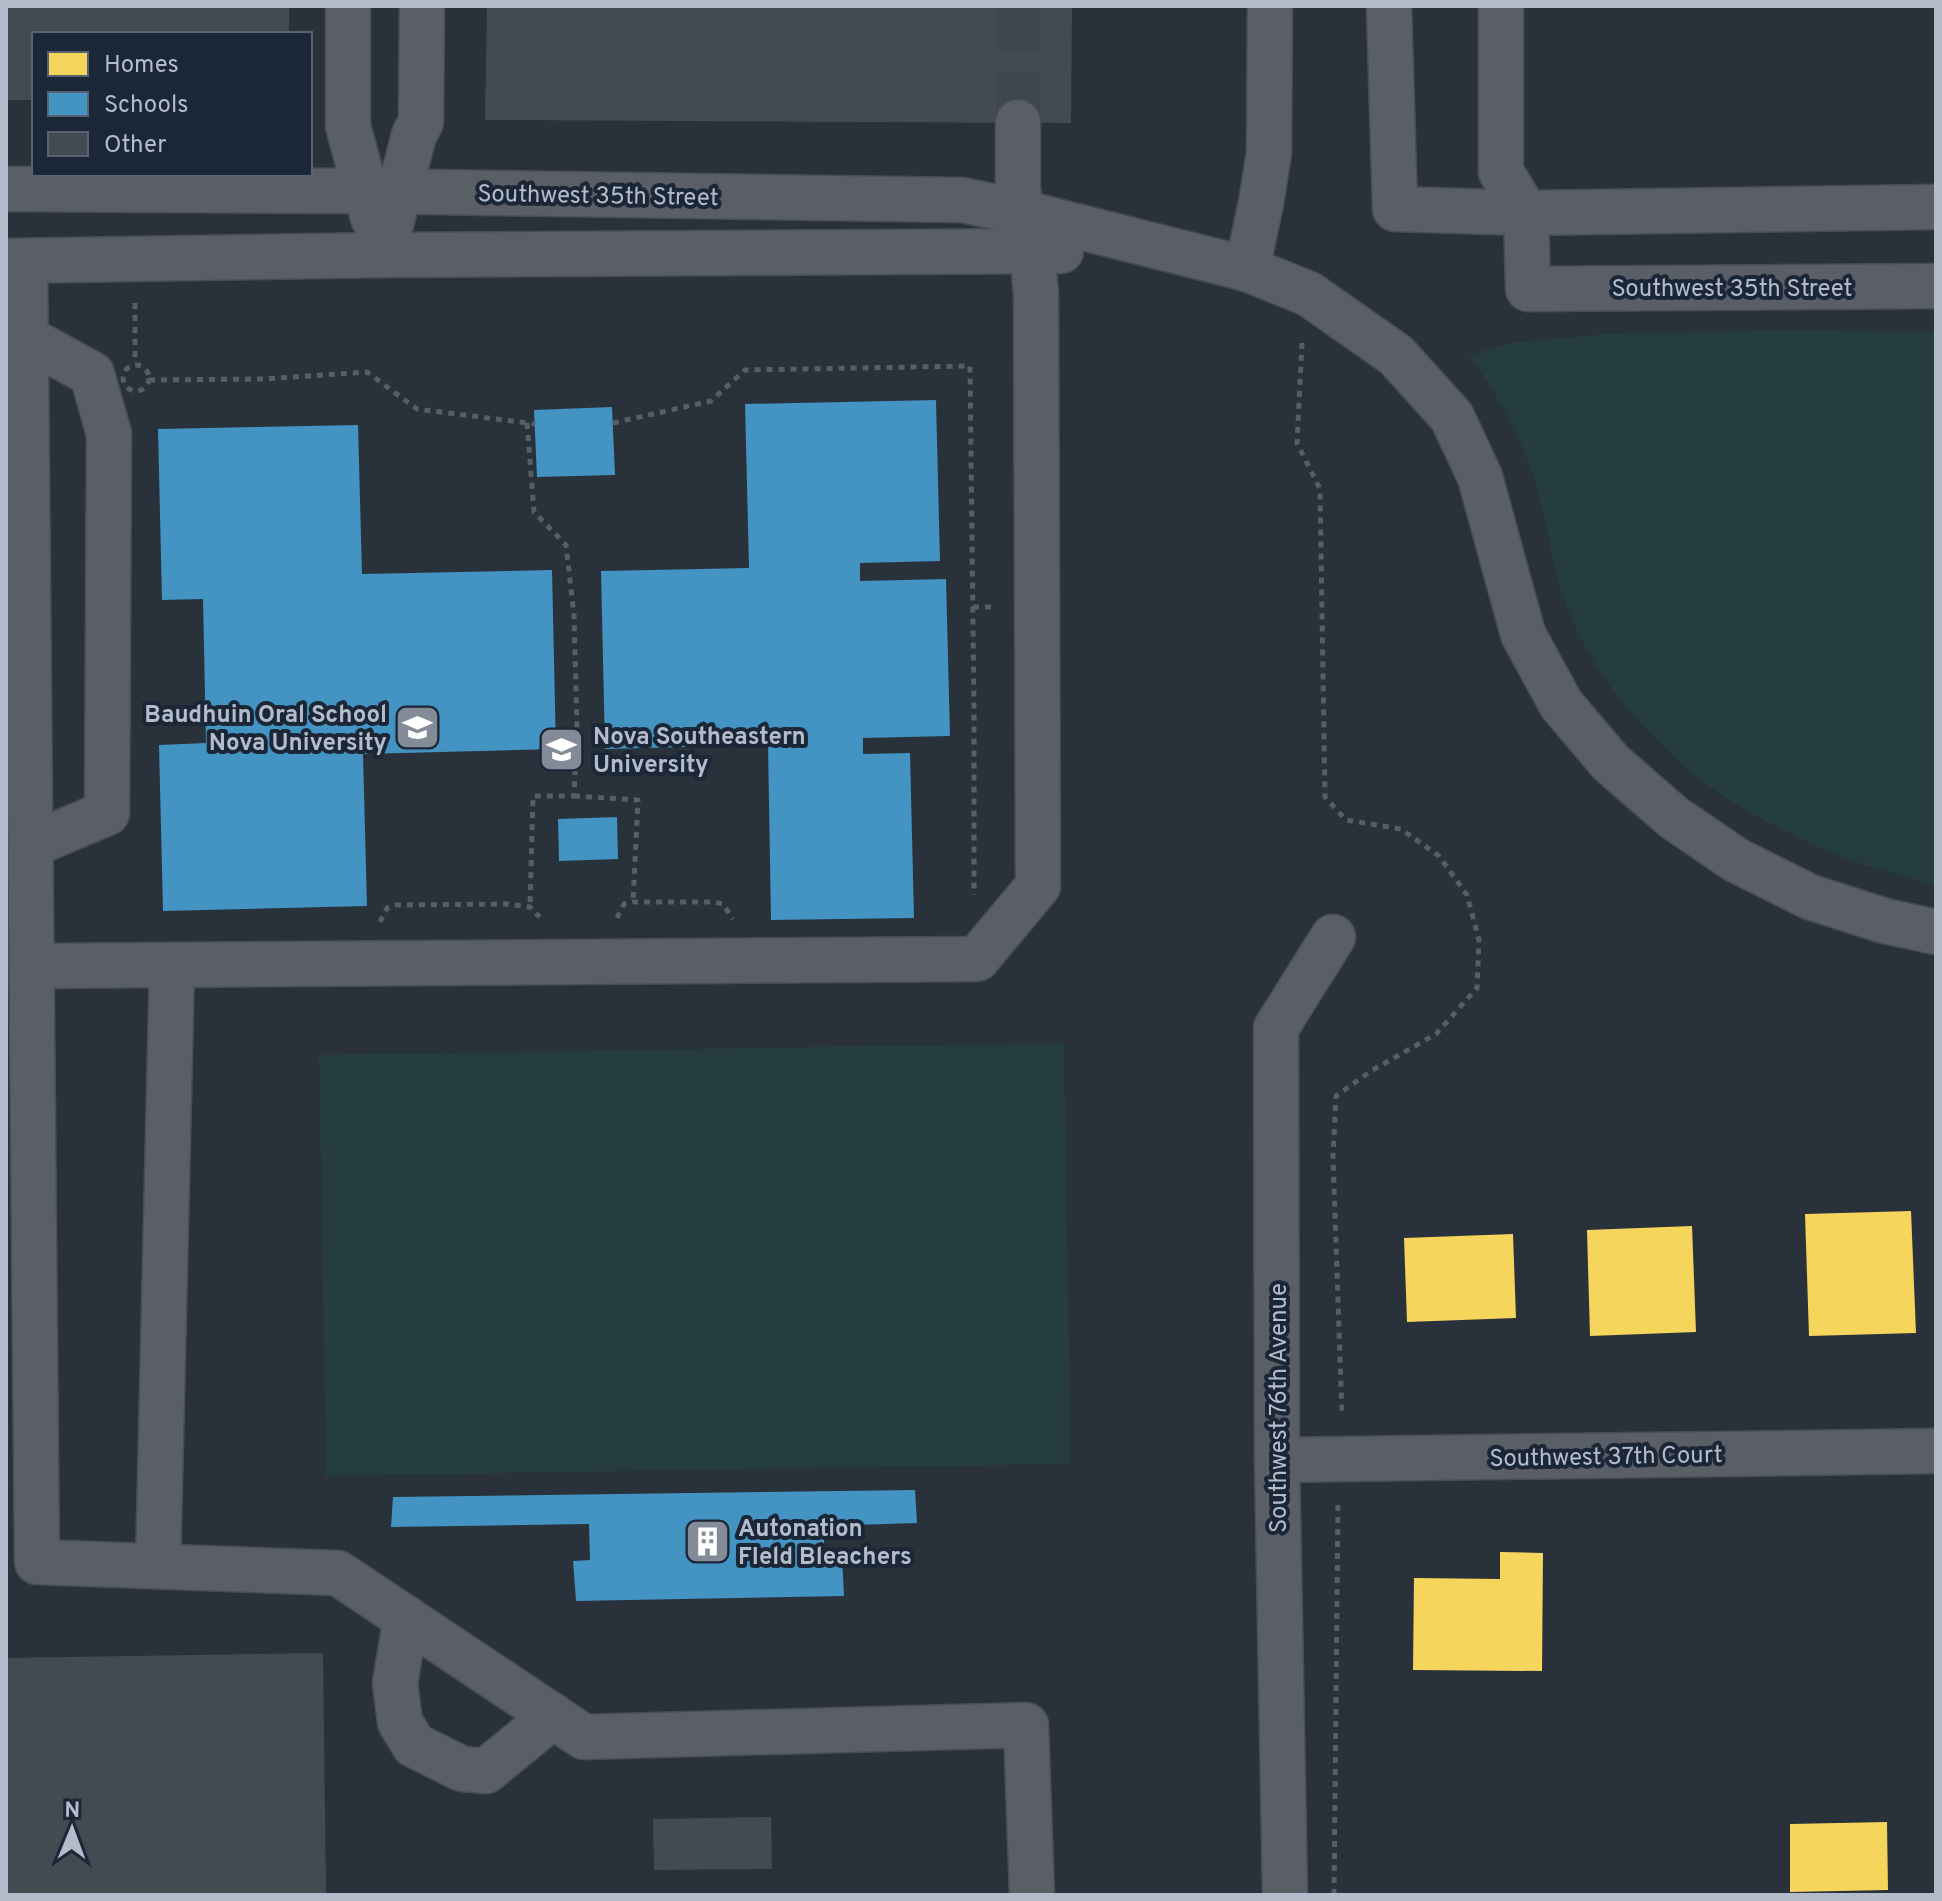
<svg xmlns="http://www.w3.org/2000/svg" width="1942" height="1901" font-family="Overpass,sans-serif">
<rect width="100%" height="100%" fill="#29313a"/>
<g fill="#253d41">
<path d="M1787,330L1936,332V884C1893,874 1849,862 1809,843C1766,823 1722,798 1685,768C1675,760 1667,750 1659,742C1621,705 1589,663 1569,613C1553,573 1549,531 1537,490C1524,442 1498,396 1469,355L1516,342L1619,333Z"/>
<polygon points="1064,1043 1071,1464 326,1476 319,1055"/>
</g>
<g fill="#f6d55c">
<polygon points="1911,1211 1916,1333 1809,1336 1805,1214"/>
<polygon points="1692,1226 1696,1332 1590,1336 1587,1230"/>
<polygon points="1513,1234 1516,1318 1407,1322 1404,1238"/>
<polygon points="1500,1552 1543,1553 1542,1671 1413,1670 1414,1578 1500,1579"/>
<polygon points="1887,1822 1888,1890 1790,1892 1790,1824"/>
</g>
<g fill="#4393c3">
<polygon points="936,400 940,561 860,563 860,581 946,579 950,736 863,738 863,754 910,753 914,918 771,920 768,745 605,749 601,571 749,568 745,404"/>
<polygon points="612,407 615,475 537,477 534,410"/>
<polygon points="358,425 362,574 552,570 556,749 363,754 367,906 163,911 159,745 206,743 203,599 162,600 158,429"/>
<polygon points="617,817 618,859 559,861 558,819"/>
<polygon points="915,1490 917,1523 824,1526 824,1557 842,1557 844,1596 576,1601 573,1561 590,1560 589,1524 391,1527 393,1497"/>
</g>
<g fill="#434a52">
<polygon points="6,6 289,6 289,34 34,34 34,100 6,100"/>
<polygon points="487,6 1072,6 1071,123 485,120"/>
<polygon points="323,1653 326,1895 6,1895 6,1658"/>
<polygon points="771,1817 772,1869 654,1870 653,1819"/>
</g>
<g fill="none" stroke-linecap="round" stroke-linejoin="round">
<polyline stroke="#3e4650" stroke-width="44" stroke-dasharray="44 22" stroke-linecap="butt" points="1018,6 1018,122"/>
<defs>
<g id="minor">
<polyline points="348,6 348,126 373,218"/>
<polyline points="1389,6 1395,209 1526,213 1936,207"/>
<polyline points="1501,6 1501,172 1526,213 1528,289 1936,286"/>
<polyline points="6,189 366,191 962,200 1020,212 1247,269 1309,294 1396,355 1452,417 1480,477 1523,634 1561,704 1611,763 1673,817 1736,860 1810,897 1885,921 1936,932"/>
<polyline points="383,255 414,135 421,122 422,6"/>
<polyline points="6,261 383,255 1061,251"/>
<polyline points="25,261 37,1562 338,1573 584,1737 1026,1725 1032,1895"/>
<polyline points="1247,269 1261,203 1269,153 1270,6"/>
<polyline points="26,338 92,374 109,434 107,813 31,845"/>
<polyline points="32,966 977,959 1038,886 1036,294 1032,250 1020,212 1018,186 1018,122"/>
<polyline points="1277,1460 1936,1451"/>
<polyline points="158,1566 172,965"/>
<polyline points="406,1618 395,1683 400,1722 414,1745 462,1769 486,1771 553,1716"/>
<polyline points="1285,1895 1277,1460 1276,1028 1333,937"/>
</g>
</defs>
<use href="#minor" stroke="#474d54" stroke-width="47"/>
<g stroke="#575e65" stroke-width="5" stroke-dasharray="6 6" stroke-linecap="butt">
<polyline points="135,303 135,357"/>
<polyline points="1302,343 1297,443 1320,489 1325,797 1346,820 1401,829 1439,856 1467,895 1479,940 1477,988 1436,1034 1371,1071 1336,1096 1333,1157 1342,1415"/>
<circle cx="136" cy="378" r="13"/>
<polyline points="149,380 264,379 367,372 417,409 535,424"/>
<polyline points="527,423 534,512 566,545 574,615 577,726 574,796 533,796 530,907"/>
<polyline points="613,423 711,401 745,370 970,366 974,709 974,895"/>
<polyline points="973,607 996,607"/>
<polyline points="574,796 638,800 633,902"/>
<polyline points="617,918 624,904 633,902 714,902 723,904 733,919"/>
<polyline points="380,922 387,908 396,905 508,904 530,907 535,913 540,917"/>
<polyline points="1334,1895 1338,1500"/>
</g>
<use href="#minor" stroke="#5a5f67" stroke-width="44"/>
</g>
<defs>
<symbol id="school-square" viewBox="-11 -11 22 22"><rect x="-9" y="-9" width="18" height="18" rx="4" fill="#838b98" stroke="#1b2636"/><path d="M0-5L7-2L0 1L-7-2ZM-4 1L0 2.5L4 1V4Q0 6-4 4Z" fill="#fff"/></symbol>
<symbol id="university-square" viewBox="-11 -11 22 22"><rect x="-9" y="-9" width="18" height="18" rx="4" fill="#838b98" stroke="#1b2636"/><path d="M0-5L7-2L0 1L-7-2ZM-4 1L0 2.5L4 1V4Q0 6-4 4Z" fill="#fff"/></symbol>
<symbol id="building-square" viewBox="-11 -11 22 22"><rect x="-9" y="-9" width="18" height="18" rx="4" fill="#838b98" stroke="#1b2636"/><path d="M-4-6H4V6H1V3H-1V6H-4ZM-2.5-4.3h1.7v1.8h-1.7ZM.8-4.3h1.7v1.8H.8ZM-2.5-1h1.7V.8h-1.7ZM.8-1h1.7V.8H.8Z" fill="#fff"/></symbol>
</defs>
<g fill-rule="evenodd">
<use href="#school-square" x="392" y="702" width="51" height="51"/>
<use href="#university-square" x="536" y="724" width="51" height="51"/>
<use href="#building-square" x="682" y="1516" width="51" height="51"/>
</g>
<g text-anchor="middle" stroke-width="8" stroke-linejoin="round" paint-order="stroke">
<g font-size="24" fill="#b3bccb" stroke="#1b2636">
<text transform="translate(598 195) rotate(1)" y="8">Southwest 35th Street</text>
<text x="1732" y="296">Southwest 35th Street</text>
<text transform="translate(1278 1408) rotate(-90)" y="8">Southwest 76th Avenue</text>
<text transform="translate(1606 1456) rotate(-1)" y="8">Southwest 37th Court</text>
</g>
<g font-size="24" font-weight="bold" fill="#b3bccb" stroke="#1b2636" text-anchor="start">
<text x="387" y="722" text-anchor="end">Baudhuin Oral School<tspan x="387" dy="28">Nova University</tspan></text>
<text x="593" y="744">Nova Southeastern<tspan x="593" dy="28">University</tspan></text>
<text x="738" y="1536">Autonation<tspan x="738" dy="28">FIeld Bleachers</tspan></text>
</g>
</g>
<rect width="1942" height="1901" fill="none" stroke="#b3bccb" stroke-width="16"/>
<rect x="32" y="32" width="280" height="144" fill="#1b2636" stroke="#586272" stroke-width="2"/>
<rect x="48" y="52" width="40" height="24" fill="#f6d55c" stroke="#586272" stroke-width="2"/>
<text x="104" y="72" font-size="24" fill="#b3bccb">Homes</text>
<rect x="48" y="92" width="40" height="24" fill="#4393c3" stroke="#586272" stroke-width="2"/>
<text x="104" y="112" font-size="24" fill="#b3bccb">Schools</text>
<rect x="48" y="132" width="40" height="24" fill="#434a52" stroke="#586272" stroke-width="2"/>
<text x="104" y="152" font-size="24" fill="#b3bccb">Other</text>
<g transform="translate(72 1829) rotate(1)" stroke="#1b2636" stroke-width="6" paint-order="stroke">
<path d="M0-6L14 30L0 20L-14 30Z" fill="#b3bccb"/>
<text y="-12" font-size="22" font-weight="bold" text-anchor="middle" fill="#b3bccb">N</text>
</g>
</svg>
